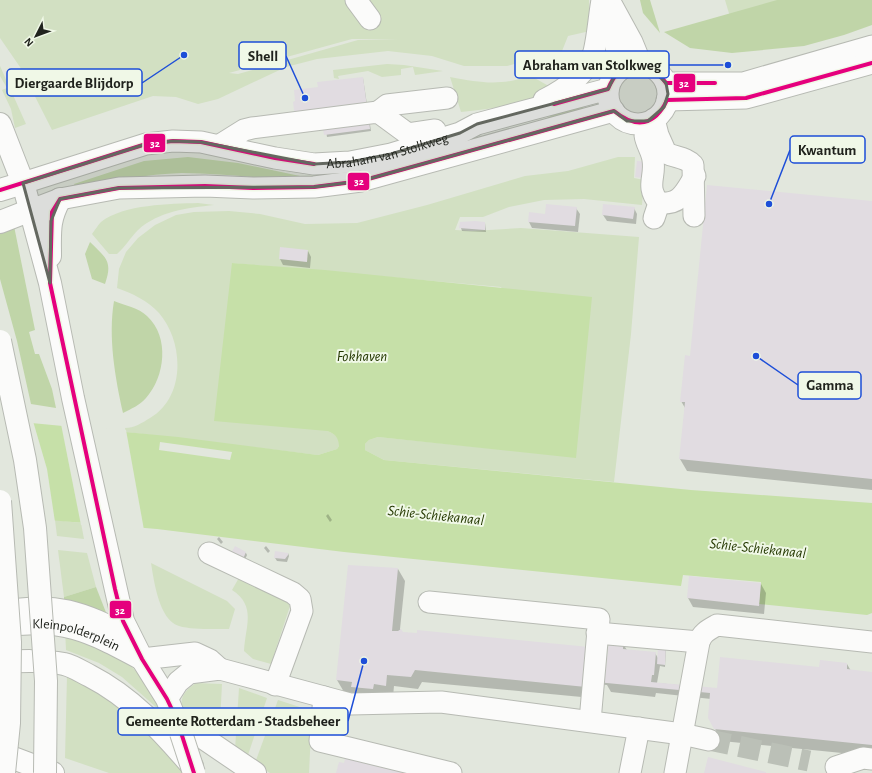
<svg xmlns="http://www.w3.org/2000/svg" width="872" height="773" font-family="'Alegreya Sans',sans-serif">
<rect width="100%" height="100%" fill="#e2e7dd"/>
<g fill="#d2e0c2" fill-rule="evenodd">
<path d="M0,0H589L590,31L568,36L562,51L507,66H464L432,56L388,51L317,59L286,67L218,99L198,104L176,97L153,96L52,130L20,67L0,38ZM352,39H398L358,40L238,74L229,73Z"/>
<polygon points="725,0 818,0 731,20"/>
<polygon points="387,64 404,65 443,71 415,75 413,67 401,69 401,75 382,77 368,71 338,76 339,79 334,78 333,70"/>
<polygon points="0,66 26,124 15,128 11,109 2,90 7,88 0,76"/>
<path d="M531,76L554,89C521,106 497,108 461,112L450,77C483,83 498,86 531,76Z"/>
<path d="M618,157H635L634,178L644,180L642,205L584,199L544,200L509,207L483,217H460L455,230L472,231L521,228L639,237L631,334L614,482L384,460L365,450V444L369,440L378,437L576,457L501,287L232,263L327,431C335,434 339,436 339,446L337,449L318,455L126,432L125,428C134,428 142,423 150,418C186,397 184,342 159,313C147,300 133,294 117,288L119,269L126,252L138,238L155,225L176,215L194,212L229,211L260,214L305,224L357,223L427,205L525,176L568,171Z"/>
<path d="M198,203L214,205C187,208 159,211 138,230C130,238 125,247 117,254H109L92,234C95,230 98,225 101,222C124,204 170,204 198,203Z"/>
<polygon points="55,520 81,523 84,539 57,536"/>
<polygon points="58,550 87,553 96,587 64,597"/>
<path d="M151,563L227,601L235,609L229,629C215,629 192,630 179,626C159,620 154,581 151,563Z"/>
<path d="M240,576L287,600L290,606L271,664L253,659L244,651C245,627 257,606 232,590Z"/>
<polygon points="65,629 129,664 144,680 166,716 122,677 99,663 66,650"/>
<polygon points="67,676 100,690 138,724 187,773 109,773 65,758"/>
<path d="M196,683L222,684L219,741L182,710C180,697 184,691 196,683Z"/>
<polygon points="239,688 267,698 247,758 235,750"/>
<polygon points="278,700 312,711 309,773 270,773 255,763"/>
</g>
<g fill="#c0d5a8">
<polygon points="640,0 650,0 660,33 643,13"/>
<polygon points="777,0 872,0 872,25 844,35 804,46 732,53 690,48 664,32"/>
<path d="M582,103L586,115L385,173C317,190 250,173 182,173C147,174 110,181 77,190L74,184L144,161L188,157L238,163L300,176L350,175L377,170L533,126L563,109Z"/>
<polygon points="14,226 35,330 29,332 35,354 39,354 52,389 56,408 31,404 17,341 0,279 0,231"/>
<path d="M90,242C106,258 113,261 105,284L92,279L85,254Z"/>
<path d="M114,301C124,305 139,308 147,316C170,337 165,377 146,398C140,405 131,409 123,413C115,377 108,337 114,301Z"/>
<polygon points="96,587 107,615 64,603 64,597"/>
</g>
<path fill="#c6e0a8" d="M232,263L325,270L592,297L576,458L378,437L369,440L365,444V450L384,460L691,490L872,503V613L867,615L759,604L761,582L683,575L681,586L344,552L157,529L0,516V420L178,437L318,455L337,449L339,446C338,436 335,434 327,431L214,421Z"/>
<g fill="#e2e7dd">
<polygon points="0,418 8,419 18,479 22,520 0,518"/>
<polygon points="9,419 33,421 47,469 55,522 28,520"/>
<polygon points="61,424 126,430 144,530 81,525"/>
<polygon points="160,442 167,443 232,452 230,460 159,450"/>
</g>
<g fill="#0003">
<polygon points="363,78 371,131 327,137 319,88"/>
<polygon points="872,202 872,490 687,471 680,459 685,408 681,401 691,357"/>
<polygon points="576,208 580,214 578,232 532,228 529,222 546,215"/>
<polygon points="634,208 637,214 636,224 607,221 603,215"/>
<polygon points="485,223 486,232 462,231 461,228"/>
<polygon points="281,248 308,251 311,257 310,268 283,265 280,259"/>
<polygon points="328,514 332,520 330,522 326,516"/>
<polygon points="219,537 223,542 221,544 217,539"/>
<polygon points="266,546 270,551 268,553 264,548"/>
<polygon points="236,548 246,553 247,555 244,562"/>
<polygon points="288,553 289,556 287,562 277,561 275,558"/>
<polygon points="349,566 398,569 405,581 400,629 402,633 606,680 623,644 627,650 655,653 658,658 666,649 665,667 660,666 657,683 718,689 847,664 851,671 872,673 872,756 722,741 709,718 711,699 656,693 655,697 611,692 607,685 594,684 592,698 422,682 418,689 394,686 393,697 344,692 337,680"/>
<polygon points="690,577 761,584 766,593 764,614 693,607 688,598"/>
</g>
<g fill="#e1dce1">
<polygon points="363,77 370,129 324,135 320,110 295,118 293,102 295,101 294,90 318,87 317,82"/>
<polygon points="637,161 646,162 644,178 635,177"/>
<polygon points="707,185 872,201 872,479 679,459 685,402 680,402 685,355 690,356"/>
<polygon points="546,204 577,207 575,226 528,222 529,212 545,214"/>
<polygon points="603,204 635,207 633,219 602,215"/>
<polygon points="475,221 485,222 485,230 459,228 460,222"/>
<polygon points="280,247 308,250 307,262 279,259"/>
<polygon points="235,546 246,552 243,559 230,555"/>
<polygon points="275,551 288,553 288,555 285,559 274,558"/>
<polygon points="348,565 398,568 392,631 398,631 401,629 403,632 417,633 417,630 589,647 587,675 605,677 609,641 623,643 623,649 656,652 654,675 652,675 651,682 717,688 720,657 819,667 820,660 847,663 847,669 872,672 872,745 714,729 708,718 710,693 586,681 586,687 415,670 411,677 387,675 386,686 374,684 373,689 351,687 352,682 336,680"/>
<polygon points="689,576 761,583 759,606 687,598"/>
<polygon points="658,645 666,645 665,665 657,664"/>
<polygon points="347,751 429,773 336,773 339,762 344,763"/>
<polygon points="708,757 766,772 766,773 704,773"/>
</g>
<g fill="none" stroke-linecap="round" stroke-linejoin="round">
<polyline stroke="#bbc0b7" stroke-width="21" stroke-dasharray="21 10" stroke-linecap="butt" points="709,740 809,761"/>
<defs>
<g id="minor">
<polyline points="356,0 370,19"/>
<polyline points="609,0 632,42 641,64"/>
<polyline points="608,12 621,69"/>
<circle cx="638" cy="94" r="30"/>
<polyline points="666,83 743,83 872,46"/>
<path d="M544,100C564,90 587,74 594,52C598,35 599,17 602,0"/>
<polyline points="667,100 746,98 872,63"/>
<polyline points="378,112 387,105 447,98"/>
<path d="M654,119L658,135L666,153C676,158 686,157 693,165L694,216"/>
<path d="M645,135C646,144 652,151 653,160C656,177 645,186 659,203L654,218"/>
<polyline points="220,145 244,130 252,128 378,112 408,134 435,130"/>
<path id="s1" d="M23,183L146,144L173,141L201,142L275,158L314,164L350,162L391,154L460,133L477,124L608,89"/>
<path d="M659,203C681,205 685,192 695,176"/>
<polyline points="31,210 60,199 119,188 205,186 253,188 314,187 361,181 614,111"/>
<polyline points="209,553 293,593 300,599 302,611 275,685"/>
<polyline points="429,602 599,619 590,721"/>
<path d="M0,612C56,601 82,612 131,637"/>
<polyline points="597,633 699,642"/>
<polyline points="142,659 195,653 210,660 220,669"/>
<polyline points="324,697 320,741 451,773"/>
<polyline points="167,699 178,682 189,673 220,669 350,704 441,702 682,734 709,740"/>
<polyline points="630,773 639,728"/>
<path d="M675,773L699,642C702,633 708,630 717,625L872,642"/>
<polyline points="842,773 836,767 863,758 872,759"/>
</g>
<g id="major">
<polyline points="0,124 23,183 50,283 73,398 123,621 142,659 167,699 181,733"/>
<polyline points="0,190 23,183"/>
<polyline points="0,222 31,210"/>
<path d="M50,256C50,233 48,220 60,199"/>
<path id="s2" d="M0,626C63,617 88,630 142,659"/>
</g>
<g id="highway">
<path d="M0,662C21,661 43,660 64,664C73,666 82,672 90,676C131,697 162,731 192,766"/>
<polyline points="177,720 255,773"/>
<polyline points="0,753 53,773"/>
</g>
</defs>
<use href="#minor" stroke="#b7bab3" stroke-width="23"/>
<use href="#major" stroke="#b7bab3" stroke-width="24"/>
<use href="#highway" stroke="#b7bab3" stroke-width="24"/>
<use href="#minor" stroke="#fbfbfa" stroke-width="21"/>
<use href="#major" stroke="#fbfbfa" stroke-width="22"/>
<use href="#highway" stroke="#fbfbfa" stroke-width="22"/>
<defs>
<g id="major-bridge">
<polyline points="0,341 25,460 35,528 46,681 45,773"/>
<polyline points="181,733 194,773"/>
</g>
<polyline id="highway-bridge" points="0,501 10,642 9,723 4,773"/>
</defs>
<use href="#major-bridge" stroke="#b7bab3" stroke-width="24" stroke-linecap="butt"/>
<use href="#highway-bridge" stroke="#b7bab3" stroke-width="24" stroke-linecap="butt"/>
<use href="#major-bridge" stroke="#fbfbfa" stroke-width="22"/>
<use href="#highway-bridge" stroke="#fbfbfa" stroke-width="22"/>
<defs>
<g id="bus-1">
<path d="M554,104L608,89C621,58 647,56 666,83H715"/>
<polyline points="0,190 146,144 173,141 201,142 275,158 314,164"/>
<path d="M194,773L177,720L167,699L142,659L123,621L115,589L50,283L52,212L60,199L119,188L205,186L253,188L314,187L361,181L614,111C636,129 655,126 667,100L746,98L872,63"/>
</g>
</defs>
<use href="#bus-1" stroke="#f0f8e7" stroke-width="7"/>
<use href="#bus-1" stroke="#e5007d" stroke-width="4"/>
</g>
<path fill="#646860" fill-opacity="0.2" stroke="#646860" stroke-width="3" stroke-linejoin="round" d="M627,66H649L666,83L668,94L664,107L648,121H627L614,111L361,181L314,187L119,188L60,199L51,221L50,283L23,183L146,144L173,141L201,142L314,164L350,162L391,154L460,133L477,124L608,89L616,73Z"/>
<g text-anchor="middle" stroke-width="4" stroke-linejoin="round" paint-order="stroke">
<g font-size="14" fill="#20231d" stroke="#f0f8e7">
<text dy="5" stroke="none"><textPath href="#s1" startOffset="374">Abraham van Stolkweg</textPath></text>
<text dy="5" stroke="none"><textPath href="#s2" startOffset="78">Kleinpolderplein</textPath></text>
</g>
<g font-size="15" font-style="italic" fill="#243800" stroke="#f0f8e7">
<text x="362" y="361">Fokhaven</text>
<text transform="translate(436 515) rotate(6)" y="5">Schie-Schiekanaal</text>
<text transform="translate(758 548) rotate(6)" y="5">Schie-Schiekanaal</text>
</g>
</g>
<path fill="none" stroke="#1d4ed8" stroke-width="1.5" d="M305 98L286 56M728 65L669 65M184 55L142 83M769 204L790 150M756 356L798 385M364 661L348 721"/>
<g fill="#1d4ed8" stroke="#f0f8e7" stroke-width="1.5">
<circle cx="305" cy="98" r="4"/>
<circle cx="728" cy="65" r="4"/>
<circle cx="184" cy="55" r="4"/>
<circle cx="769" cy="204" r="4"/>
<circle cx="756" cy="356" r="4"/>
<circle cx="364" cy="661" r="4"/>
</g>
<g fill="#f0f8e7" stroke="#1d4ed8" stroke-width="1.5">
<rect x="239" y="42" width="47" height="27" rx="4"/>
<rect x="515" y="51" width="154" height="27" rx="4"/>
<rect x="7" y="69" width="135" height="27" rx="4"/>
<rect x="790" y="136" width="75" height="27" rx="4"/>
<rect x="798" y="372" width="63" height="27" rx="4"/>
<rect x="118" y="708" width="230" height="27" rx="4"/>
</g>
<g font-size="15" text-anchor="middle" font-weight="bold" fill="#20231d">
<text x="263" y="61">Shell</text>
<text x="592" y="70">Abraham van Stolkweg</text>
<text x="74" y="88">Diergaarde Blijdorp</text>
<text x="827" y="155">Kwantum</text>
<text x="830" y="390">Gamma</text>
<text x="233" y="726">Gemeente Rotterdam - Stadsbeheer</text>
</g>
<g stroke="#f0f8e7" stroke-width="1.5">
<rect x="673" y="73" width="23" height="20" rx="4" fill="#e5007d"/>
<rect x="143" y="133" width="23" height="20" rx="4" fill="#e5007d"/>
<rect x="347" y="172" width="23" height="19" rx="4" fill="#e5007d"/>
<rect x="109" y="600" width="23" height="19" rx="4" fill="#e5007d"/>
</g>
<g font-size="11" text-anchor="middle" font-weight="bold" fill="#fff">
<text x="684" y="87">32</text>
<text x="155" y="147">32</text>
<text x="359" y="185">32</text>
<text x="120" y="614">32</text>
</g>
<g transform="translate(36 36) rotate(228)" stroke="#f0f8e7" stroke-width="3" paint-order="stroke">
<path d="M0-3L7 15L0 10L-7 15Z" fill="#20231d"/>
<text y="-6" font-size="11" font-weight="bold" text-anchor="middle" fill="#20231d">N</text>
</g>
</svg>
